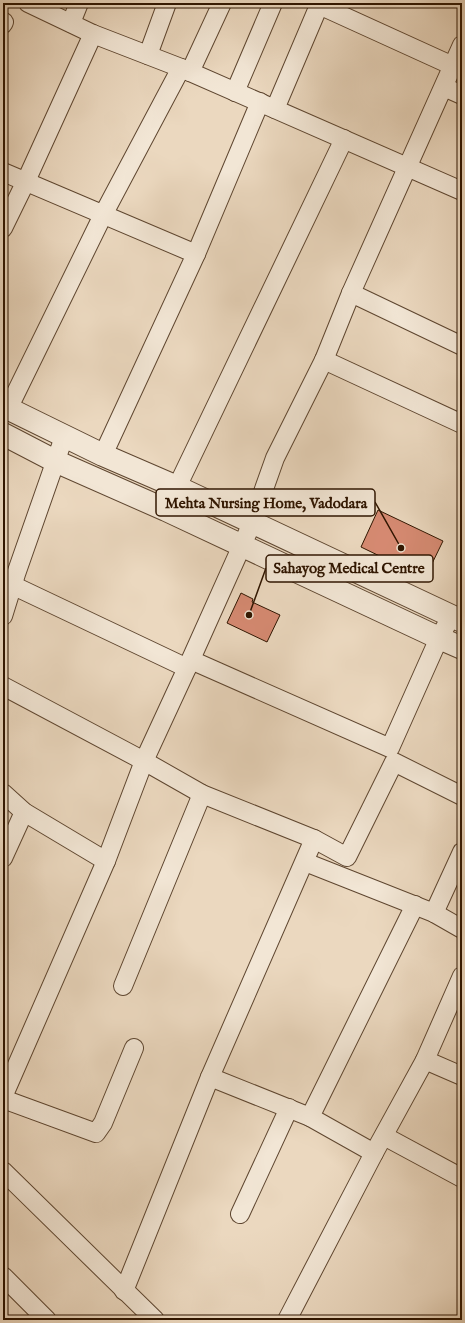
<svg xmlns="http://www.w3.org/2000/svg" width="465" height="1323" font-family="'IM FELL English',serif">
<rect width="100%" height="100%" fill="#ebd8bf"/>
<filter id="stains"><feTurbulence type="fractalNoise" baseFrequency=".005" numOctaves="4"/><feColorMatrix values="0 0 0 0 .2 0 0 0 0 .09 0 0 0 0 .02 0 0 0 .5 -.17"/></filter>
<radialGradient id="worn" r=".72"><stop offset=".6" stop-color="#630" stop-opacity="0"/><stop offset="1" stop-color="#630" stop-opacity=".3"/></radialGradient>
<g fill="#d68a72" stroke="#2f1500">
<polygon points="378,510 443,541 425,578 361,547"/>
<polygon points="241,593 253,599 252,602 280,615 267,642 227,623"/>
</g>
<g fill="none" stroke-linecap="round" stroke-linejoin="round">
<defs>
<g id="minor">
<polyline points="28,3 93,34 181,68 462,191"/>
<polyline points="319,5 453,66"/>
<polyline points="71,23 79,3"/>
<polyline points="3,24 4,22"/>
<polyline points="148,55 167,3"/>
<polyline points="190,72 222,3"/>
<polyline points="444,87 462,95"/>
<polyline points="235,92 273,3"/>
<polyline points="275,109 320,3"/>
<polyline points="3,172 196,254"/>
<polyline points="3,228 26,181 93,34"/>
<polyline points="351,293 462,346"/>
<polyline points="324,360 462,424"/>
<polyline points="8,409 103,215 181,68"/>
<polyline points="103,455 196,254 260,102"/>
<polyline points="177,487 344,139"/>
<polyline points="12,585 187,668"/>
<polyline points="3,616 16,574 64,437"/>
<polyline points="191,660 390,748 439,638 451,617"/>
<polyline points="3,686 144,761 202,794 314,839 347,857 394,762 462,796"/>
<polyline points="3,793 24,812 106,861"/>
<polyline points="3,858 24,812"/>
<polyline points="305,862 434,913 462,929"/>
<polyline points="434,913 462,852"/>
<polyline points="123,986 202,794"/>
<polyline points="425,1060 462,1076"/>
<polyline points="210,1077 310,1117 374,1153"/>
<polyline points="3,1097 106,861 144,761 187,668 252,523 275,458 324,360 351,293 462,45"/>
<polyline points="3,1099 96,1133 103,1123 134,1048"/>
<polyline points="310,1117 415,905"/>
<polyline points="384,1136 462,1178"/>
<polyline points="3,1171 155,1320"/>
<polyline points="240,1214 289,1108"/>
<polyline points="3,1276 47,1320"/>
<polyline points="124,1291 210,1077 314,839"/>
<polyline points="287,1320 374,1153 425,1060 462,976"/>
</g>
<g id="tertiary">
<polyline points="3,406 103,455 177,487 462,621"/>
<polyline points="3,434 55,461 166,510 439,638 462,648"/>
</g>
</defs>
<use href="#minor" stroke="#5e4630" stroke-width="20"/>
<use href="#tertiary" stroke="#5e4630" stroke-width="24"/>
<use href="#minor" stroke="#f2e6d5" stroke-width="18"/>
<use href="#tertiary" stroke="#f2e6d5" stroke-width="22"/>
</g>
<path fill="none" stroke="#2f1500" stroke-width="1.5" d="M401 548L375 502M249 615L266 568"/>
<g fill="#2f1500" stroke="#f2e6d5" stroke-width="1.5">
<circle cx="401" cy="548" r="4"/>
<circle cx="249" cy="615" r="4"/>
</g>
<g fill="#f2e6d5" stroke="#2f1500" stroke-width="1.5">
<rect x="156" y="489" width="219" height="27" rx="4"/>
<rect x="266" y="555" width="167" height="27" rx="4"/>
</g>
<g font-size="15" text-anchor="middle" font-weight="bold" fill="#2f1500">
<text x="266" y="508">Mehta Nursing Home, Vadodara</text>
<text x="349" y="573">Sahayog Medical Centre</text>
</g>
<rect width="465" height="1323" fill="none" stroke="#ebd8bf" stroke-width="16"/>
<rect x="4" y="4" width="457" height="1315" fill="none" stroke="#2f1500" stroke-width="2"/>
<rect x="8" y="8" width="449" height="1307" fill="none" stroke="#2f1500"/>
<rect width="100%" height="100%" filter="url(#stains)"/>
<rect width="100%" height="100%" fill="url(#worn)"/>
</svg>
